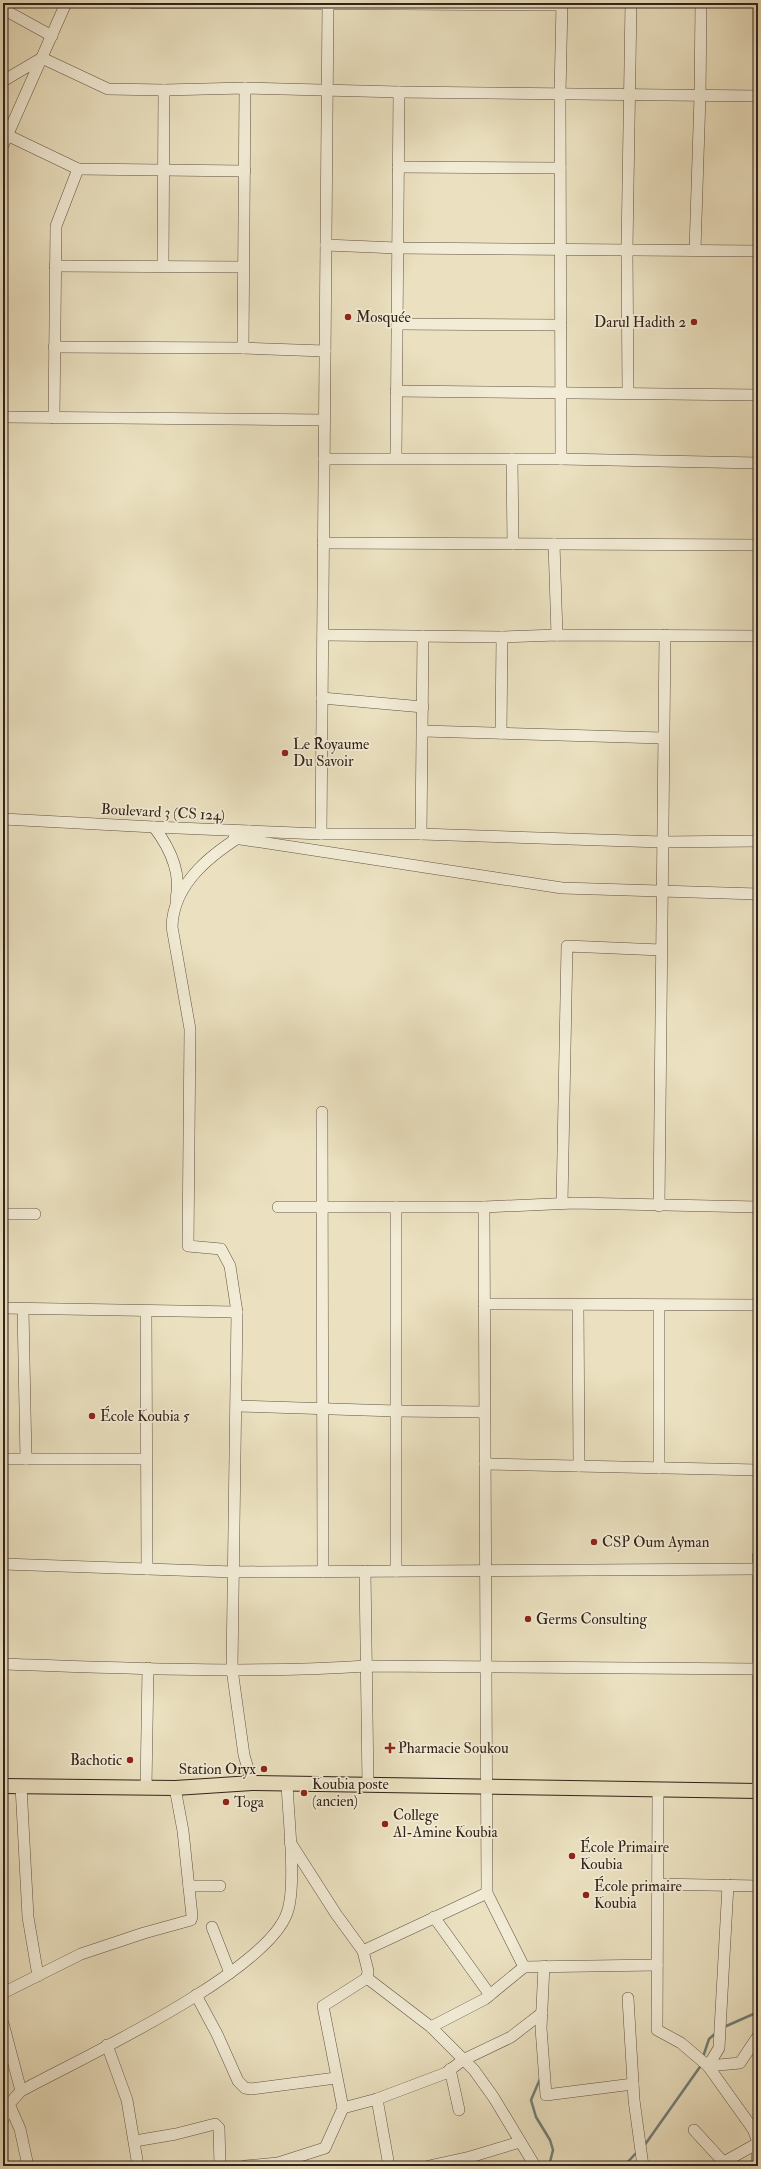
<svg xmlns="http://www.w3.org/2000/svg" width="761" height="2169" font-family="'IM FELL Double Pica',serif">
<rect width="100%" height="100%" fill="#ebe1c0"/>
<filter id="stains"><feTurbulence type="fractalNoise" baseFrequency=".005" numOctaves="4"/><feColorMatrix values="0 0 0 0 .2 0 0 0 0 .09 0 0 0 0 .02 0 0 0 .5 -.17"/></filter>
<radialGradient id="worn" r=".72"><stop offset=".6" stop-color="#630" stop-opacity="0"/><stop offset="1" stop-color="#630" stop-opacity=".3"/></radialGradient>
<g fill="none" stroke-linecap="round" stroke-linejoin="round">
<g stroke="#707e78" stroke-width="2.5">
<polyline points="724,2027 758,2012"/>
<polyline points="703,2057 709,2039 716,2033"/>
<polyline points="540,2079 531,2100 536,2117 550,2140 553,2150 549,2166"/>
<polyline points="644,2146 702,2064"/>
<polyline points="624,2166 637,2152"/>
</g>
<defs>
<g id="minor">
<polyline points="133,3 244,3"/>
<polyline points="247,3 562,5"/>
<polyline points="3,9 52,36"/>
<polyline points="3,81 42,58 108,89 164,90 245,88 399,92 758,96"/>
<polyline points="7,135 78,169 245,171"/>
<polyline points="3,145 66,3"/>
<polyline points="398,167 560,168"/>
<polyline points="326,245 397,248 758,251"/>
<polyline points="695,250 700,96 701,3"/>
<polyline points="163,265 164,90"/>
<polyline points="55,266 243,267"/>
<polyline points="397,324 561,325"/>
<polyline points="54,347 243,348 325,351"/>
<polyline points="243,348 245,88"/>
<polyline points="396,391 758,395"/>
<polyline points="628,393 627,249 631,3"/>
<polyline points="3,417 324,420"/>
<polyline points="54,418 56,226 78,169"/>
<polyline points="396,458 399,92"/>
<polyline points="324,459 561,459 758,463"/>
<polyline points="512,459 513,544"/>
<polyline points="561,459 560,94 562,3"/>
<polyline points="323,543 758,545"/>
<polyline points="554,544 557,635"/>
<polyline points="323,635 502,637 557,635 758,636"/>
<polyline points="322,698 423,707"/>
<polyline points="423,731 662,738"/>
<polyline points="501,733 502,637"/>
<polyline points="3,819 154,827 321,834 421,834 662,842 758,841"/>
<path d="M154,827C170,848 182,872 176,899"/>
<path d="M249,831C214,852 173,882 172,927L190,1029L188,1246L221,1249L230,1266L237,1312L232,1669L244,1755L252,1783"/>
<polyline points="321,834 328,3"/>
<polyline points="421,834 423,636"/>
<polyline points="234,838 562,888 758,894"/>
<polyline points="322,1112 323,1572"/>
<polyline points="562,1203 567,946 661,950"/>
<polyline points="659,1206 665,635"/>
<polyline points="278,1207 484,1207 574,1203 758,1207"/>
<polyline points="484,1207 487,1893 524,1967"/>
<polyline points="3,1214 35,1214"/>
<polyline points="484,1304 758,1305"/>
<polyline points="578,1305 579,1466"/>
<polyline points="3,1308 237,1312"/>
<polyline points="23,1309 26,1459"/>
<polyline points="146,1311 147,1569"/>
<polyline points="237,1406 396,1411 484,1412"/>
<polyline points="3,1459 146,1459"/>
<polyline points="485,1464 758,1470"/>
<polyline points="659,1468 659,1305"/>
<polyline points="3,1564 234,1572 757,1569"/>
<polyline points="365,1571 368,1785"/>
<polyline points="396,1571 396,1207"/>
<path d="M3,1664C124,1668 246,1674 367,1666L757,1669"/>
<polyline points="21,1786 28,1917 38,1976"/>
<polyline points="146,1788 148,1668"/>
<polyline points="658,1789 657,2030 681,2043 708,2066 753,2129 758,2142"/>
<polyline points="758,1791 758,1556"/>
<polyline points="290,1842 336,1914 363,1951 368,1971 367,1978 431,2027 474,2070 494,2098 535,2166"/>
<polyline points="658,1884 758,1886"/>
<polyline points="189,1886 220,1886"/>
<polyline points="434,1917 490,1995"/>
<polyline points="212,1927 230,1973"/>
<polyline points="363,1951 487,1893"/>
<polyline points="544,1966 541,2028 546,2095 633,2084"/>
<polyline points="3,1993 81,1954 144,1933 191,1920 192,1916 183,1831 175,1788"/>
<polyline points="196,1995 217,2034 238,2081 245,2088 251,2089 336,2078"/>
<polyline points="628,1998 634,2100 643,2166"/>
<polyline points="3,2023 21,2091"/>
<polyline points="431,2027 485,1999 524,1967 657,1965"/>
<polyline points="107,2045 127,2100 138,2166"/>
<polyline points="708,2066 719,2048 728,1885"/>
<polyline points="708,2066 740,2063 758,2036"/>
<polyline points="450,2069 459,2110"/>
<polyline points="377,2099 389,2166"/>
<polyline points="5,2105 9,2104 20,2129 28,2166"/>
<polyline points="343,2108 377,2099 446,2073 463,2060 511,2037 542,2013"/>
<path d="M3,2120L9,2104L21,2091C80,2059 266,1973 287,1913C297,1886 288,1815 287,1783"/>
<polyline points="694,2130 727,2166"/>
<polyline points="135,2141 176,2134 215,2124 219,2128 220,2166"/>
<polyline points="724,2162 758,2143"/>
<polyline points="245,2166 278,2163 325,2148 343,2108 323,2006 367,1978"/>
<polyline points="429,2166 470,2157 520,2142"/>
<polyline points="757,2166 758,2146"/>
</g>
<polyline id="major" points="3,1786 175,1788 252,1783 758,1791"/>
</defs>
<use href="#minor" stroke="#605243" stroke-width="12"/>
<use href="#major" stroke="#322219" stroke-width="16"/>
<use href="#minor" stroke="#f2ecd6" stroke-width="11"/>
<use href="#major" stroke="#ebe1c0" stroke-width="14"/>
</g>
<g fill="#8f2418" stroke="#f2ecd6" stroke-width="1.5">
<circle cx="348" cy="317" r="4"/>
<circle cx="694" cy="322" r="4"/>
<circle cx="285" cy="753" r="4"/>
<circle cx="92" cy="1416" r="4"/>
<circle cx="594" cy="1542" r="4"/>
<circle cx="528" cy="1619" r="4"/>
<path d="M388 1742h4v4h4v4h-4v4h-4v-4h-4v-4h4z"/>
<circle cx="130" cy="1760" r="4"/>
<circle cx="264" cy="1769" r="4"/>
<circle cx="304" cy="1793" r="4"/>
<circle cx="226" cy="1802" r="4"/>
<circle cx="385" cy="1824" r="4"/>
<circle cx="572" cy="1856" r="4"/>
<circle cx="586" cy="1895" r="4"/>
</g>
<g text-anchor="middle" stroke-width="3.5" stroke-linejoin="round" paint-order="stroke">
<g font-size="15" fill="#322219" stroke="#f2ecd6" text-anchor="start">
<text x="356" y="322">Mosquée</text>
<text x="686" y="327" text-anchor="end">Darul Hadith 2</text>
<text x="293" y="749">Le Royaume<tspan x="293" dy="17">Du Savoir</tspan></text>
<text x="100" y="1421">École Koubia 5</text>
<text x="602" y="1547">CSP Oum Ayman</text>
<text x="536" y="1624">Germs Consulting</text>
<text x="398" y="1753">Pharmacie Soukou</text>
<text x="122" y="1765" text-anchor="end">Bachotic</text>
<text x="256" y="1774" text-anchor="end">Station Oryx</text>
<text x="312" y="1789">Koubia poste<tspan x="312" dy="17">(ancien)</tspan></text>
<text x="234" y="1807">Toga</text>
<text x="393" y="1820">College<tspan x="393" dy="17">Al-Amine Koubia</tspan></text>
<text x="580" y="1852">École Primaire<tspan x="580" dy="17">Koubia</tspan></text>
<text x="594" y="1891">École primaire<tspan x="594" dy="17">Koubia</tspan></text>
</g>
<g font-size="15" fill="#322219" stroke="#f2ecd6">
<text transform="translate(163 812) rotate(3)" y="5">Boulevard 3 (CS 124)</text>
</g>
</g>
<rect width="761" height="2169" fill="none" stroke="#ebe1c0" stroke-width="16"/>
<rect x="4" y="4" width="753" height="2161" fill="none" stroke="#322219" stroke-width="2"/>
<rect x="8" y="8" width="745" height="2153" fill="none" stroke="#322219"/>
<rect width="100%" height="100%" filter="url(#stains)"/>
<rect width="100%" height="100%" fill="url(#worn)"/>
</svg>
